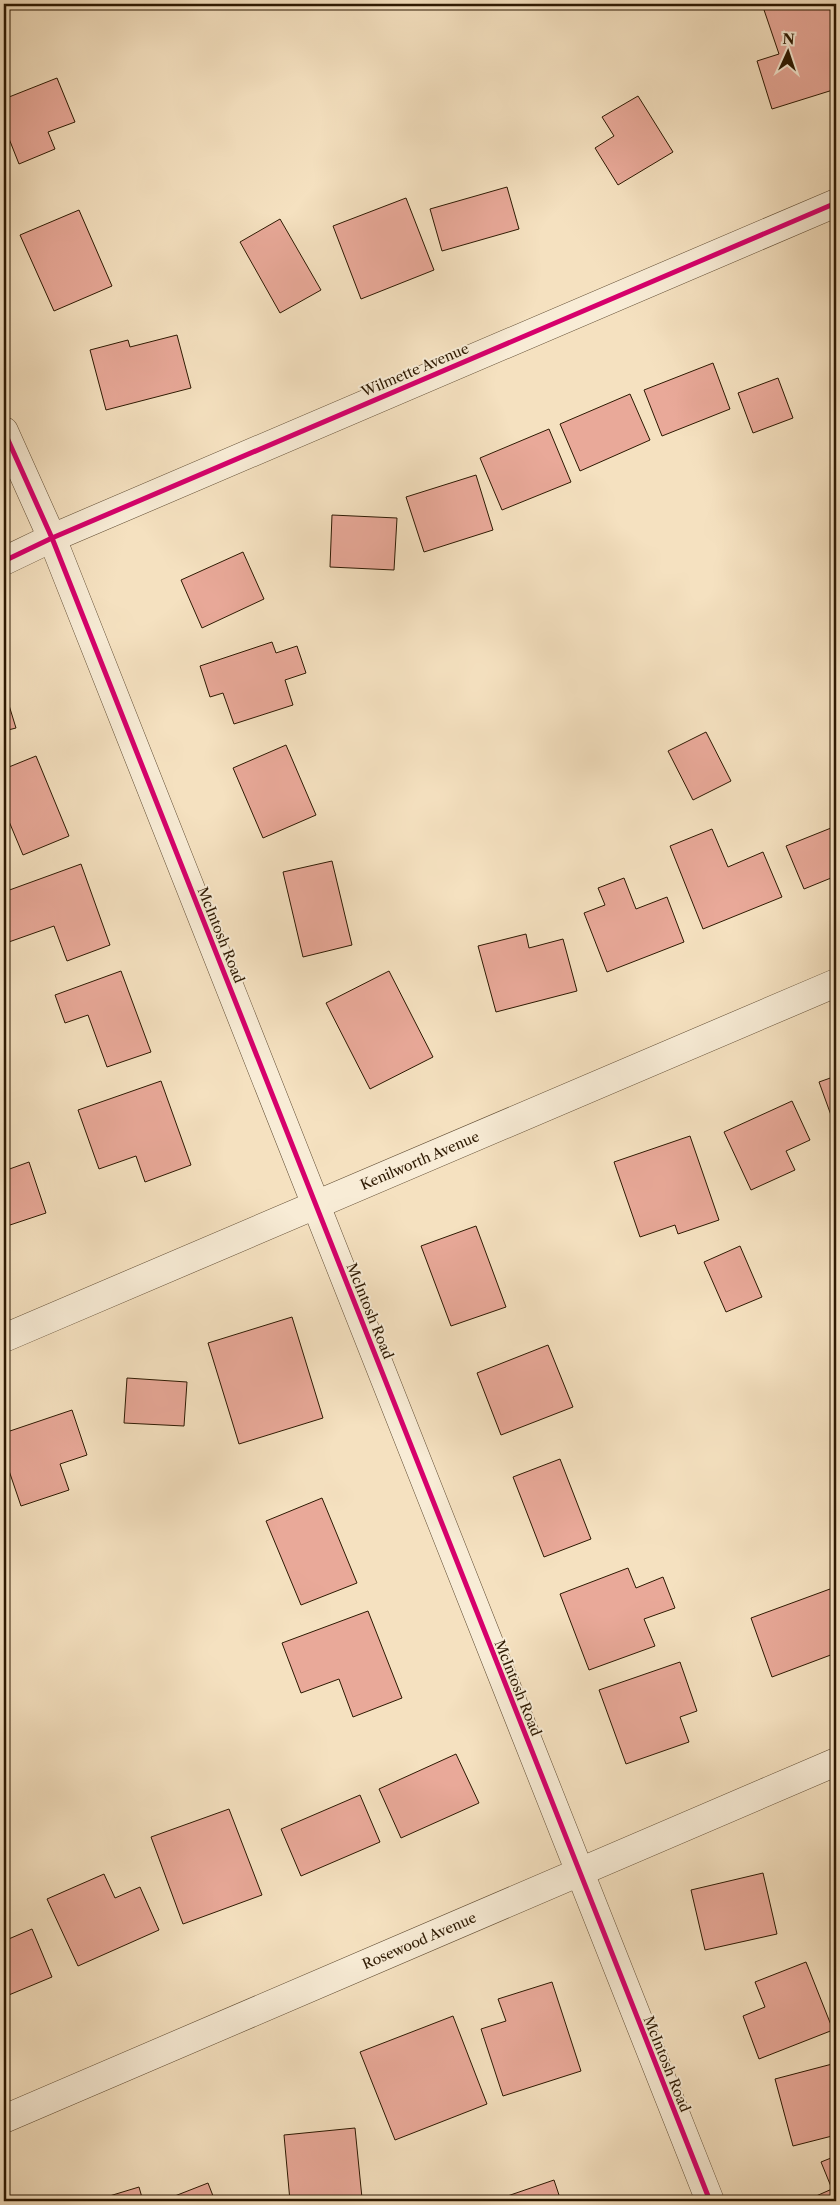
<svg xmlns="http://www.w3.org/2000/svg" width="840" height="2205" font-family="'Libre Caslon Text',serif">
<rect width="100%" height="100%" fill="#f5e1c0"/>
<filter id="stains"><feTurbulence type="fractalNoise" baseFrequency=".004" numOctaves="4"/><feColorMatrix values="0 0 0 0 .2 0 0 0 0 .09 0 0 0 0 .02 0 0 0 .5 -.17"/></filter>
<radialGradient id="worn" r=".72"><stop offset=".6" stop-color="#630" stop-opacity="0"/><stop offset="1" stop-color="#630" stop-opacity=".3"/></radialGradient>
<g fill="#e9a999" stroke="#2d1902">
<polygon points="762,4 829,4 836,25 836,89 772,109 757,61 779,54"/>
<polygon points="57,78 75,122 48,132 55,149 19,164 4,126 4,99"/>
<polygon points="638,96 673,152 618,185 595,148 614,136 602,117"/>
<polygon points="507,187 519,229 442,251 430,209"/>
<polygon points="406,198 434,270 361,299 333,226"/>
<polygon points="79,210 112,286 54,311 20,235"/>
<polygon points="280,219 321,290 280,313 240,242"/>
<polygon points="177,335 191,388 106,410 90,350 128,340 130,347"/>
<polygon points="713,363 730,409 662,436 644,390"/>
<polygon points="778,378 793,418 753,433 738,393"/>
<polygon points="630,394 650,440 580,471 560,424"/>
<polygon points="549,429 571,482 502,510 480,458"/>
<polygon points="476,475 493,530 424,552 406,497"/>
<polygon points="332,515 397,518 394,570 330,567"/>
<polygon points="243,552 264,599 202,628 181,580"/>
<polygon points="272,642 276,653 297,646 306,673 285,680 293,705 234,724 223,693 210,697 200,666"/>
<polygon points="4,689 16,728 4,731"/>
<polygon points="706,732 731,781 693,800 668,751"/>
<polygon points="286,745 316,815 263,838 233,768"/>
<polygon points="36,756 69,836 23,855 8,819 4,820 4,769"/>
<polygon points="836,826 836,876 804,889 786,846"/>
<polygon points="712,829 728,867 763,852 782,897 703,929 670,846"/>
<polygon points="332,861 352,945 303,957 283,872"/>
<polygon points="81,864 110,945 67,961 54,926 6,943 4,937 4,892"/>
<polygon points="624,878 636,909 667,897 684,942 607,972 584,913 605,905 598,888"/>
<polygon points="526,934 529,948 563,939 577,991 496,1012 478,946"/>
<polygon points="121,971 151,1052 107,1067 88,1015 65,1023 55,995"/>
<polygon points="389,971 433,1057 370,1089 326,1003"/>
<polygon points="836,1076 836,1129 819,1082"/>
<polygon points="161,1081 191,1165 145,1182 136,1156 99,1169 78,1110"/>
<polygon points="792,1101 810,1140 786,1151 795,1170 751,1190 724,1132"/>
<polygon points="690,1136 719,1220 678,1234 675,1225 640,1237 614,1162"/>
<polygon points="29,1162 46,1213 4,1227 4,1171"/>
<polygon points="476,1226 506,1307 451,1326 421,1246"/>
<polygon points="740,1246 762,1297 726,1312 704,1262"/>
<polygon points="292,1317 323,1418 239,1444 208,1343"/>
<polygon points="548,1345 573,1407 501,1435 477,1373"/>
<polygon points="127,1378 187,1382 184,1426 124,1423"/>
<polygon points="72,1410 87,1455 60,1464 69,1490 21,1506 4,1456 4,1433"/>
<polygon points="560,1459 591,1539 544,1557 513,1477"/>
<polygon points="322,1498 357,1583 301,1605 266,1521"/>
<polygon points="628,1568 636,1588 663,1577 675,1608 644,1619 655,1646 589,1670 560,1594"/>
<polygon points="830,1589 836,1605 836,1653 772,1677 751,1618"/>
<polygon points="368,1611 402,1698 353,1717 339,1679 301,1693 282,1643"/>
<polygon points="680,1662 697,1711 680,1717 689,1742 626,1764 599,1690"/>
<polygon points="456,1754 479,1803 401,1838 379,1789"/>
<polygon points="360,1795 380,1842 301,1876 281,1829"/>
<polygon points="229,1809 262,1895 183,1924 151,1837"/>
<polygon points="763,1873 777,1934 705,1950 691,1890"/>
<polygon points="104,1874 115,1898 140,1887 159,1930 78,1966 47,1899"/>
<polygon points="32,1929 52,1977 4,1997 4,1941"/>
<polygon points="806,1962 833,2030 759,2059 743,2016 765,2007 755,1982"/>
<polygon points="552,1982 581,2071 503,2096 481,2029 506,2021 498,1999"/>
<polygon points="453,2016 487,2104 395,2140 360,2052"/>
<polygon points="836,2063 836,2135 793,2146 775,2079"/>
<polygon points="355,2128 362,2198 325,2201 290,2201 284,2135"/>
<polygon points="836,2156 836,2201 807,2201 807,2200 832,2189 821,2162"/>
<polygon points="554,2180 561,2201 493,2201"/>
<polygon points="208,2183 215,2201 162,2201"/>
<polygon points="139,2187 143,2201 93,2201"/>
</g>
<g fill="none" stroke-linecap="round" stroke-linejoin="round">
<defs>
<g id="minor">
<polyline points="4,431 52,538 710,2201"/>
<polyline points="4,561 52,538 836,203"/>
<path id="s1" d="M4,1338L836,983"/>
<path id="s2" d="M4,2119L836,1762"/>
</g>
</defs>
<use href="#minor" stroke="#5f4b32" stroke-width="29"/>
<use href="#minor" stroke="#f8ecd6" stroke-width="28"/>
<defs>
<g id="cycleway">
<polyline points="4,431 52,538 710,2201"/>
<polyline points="4,561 52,538 836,203"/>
</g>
</defs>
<use href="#cycleway" stroke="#f8ecd6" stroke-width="8"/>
<use href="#cycleway" stroke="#d6006c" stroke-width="5"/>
</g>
<g text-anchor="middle" stroke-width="4" stroke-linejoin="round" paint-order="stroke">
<g font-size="14" fill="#2d1902" stroke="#f8ecd6">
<text transform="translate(415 370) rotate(-23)" y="5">Wilmette Avenue</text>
<text transform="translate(221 935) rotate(68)" y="5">McIntosh Road</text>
<text dy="5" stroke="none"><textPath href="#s1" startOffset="452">Kenilworth Avenue</textPath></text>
<text transform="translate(370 1311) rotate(68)" y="5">McIntosh Road</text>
<text transform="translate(518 1688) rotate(68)" y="5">McIntosh Road</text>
<text dy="5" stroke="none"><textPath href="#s2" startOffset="452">Rosewood Avenue</textPath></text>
<text transform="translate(667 2064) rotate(68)" y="5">McIntosh Road</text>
</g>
</g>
<rect width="840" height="2205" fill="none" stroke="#f5e1c0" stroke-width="20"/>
<rect x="5" y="5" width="830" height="2195" fill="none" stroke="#2d1902" stroke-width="2.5"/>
<rect x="10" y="10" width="820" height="2185" fill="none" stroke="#2d1902"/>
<g transform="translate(788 52) rotate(3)" stroke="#f8ecd6" stroke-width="4" paint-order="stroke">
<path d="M0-4L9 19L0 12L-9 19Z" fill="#2d1902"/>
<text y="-8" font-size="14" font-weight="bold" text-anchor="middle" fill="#2d1902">N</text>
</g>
<rect width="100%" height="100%" filter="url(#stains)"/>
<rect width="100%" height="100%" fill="url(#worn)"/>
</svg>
